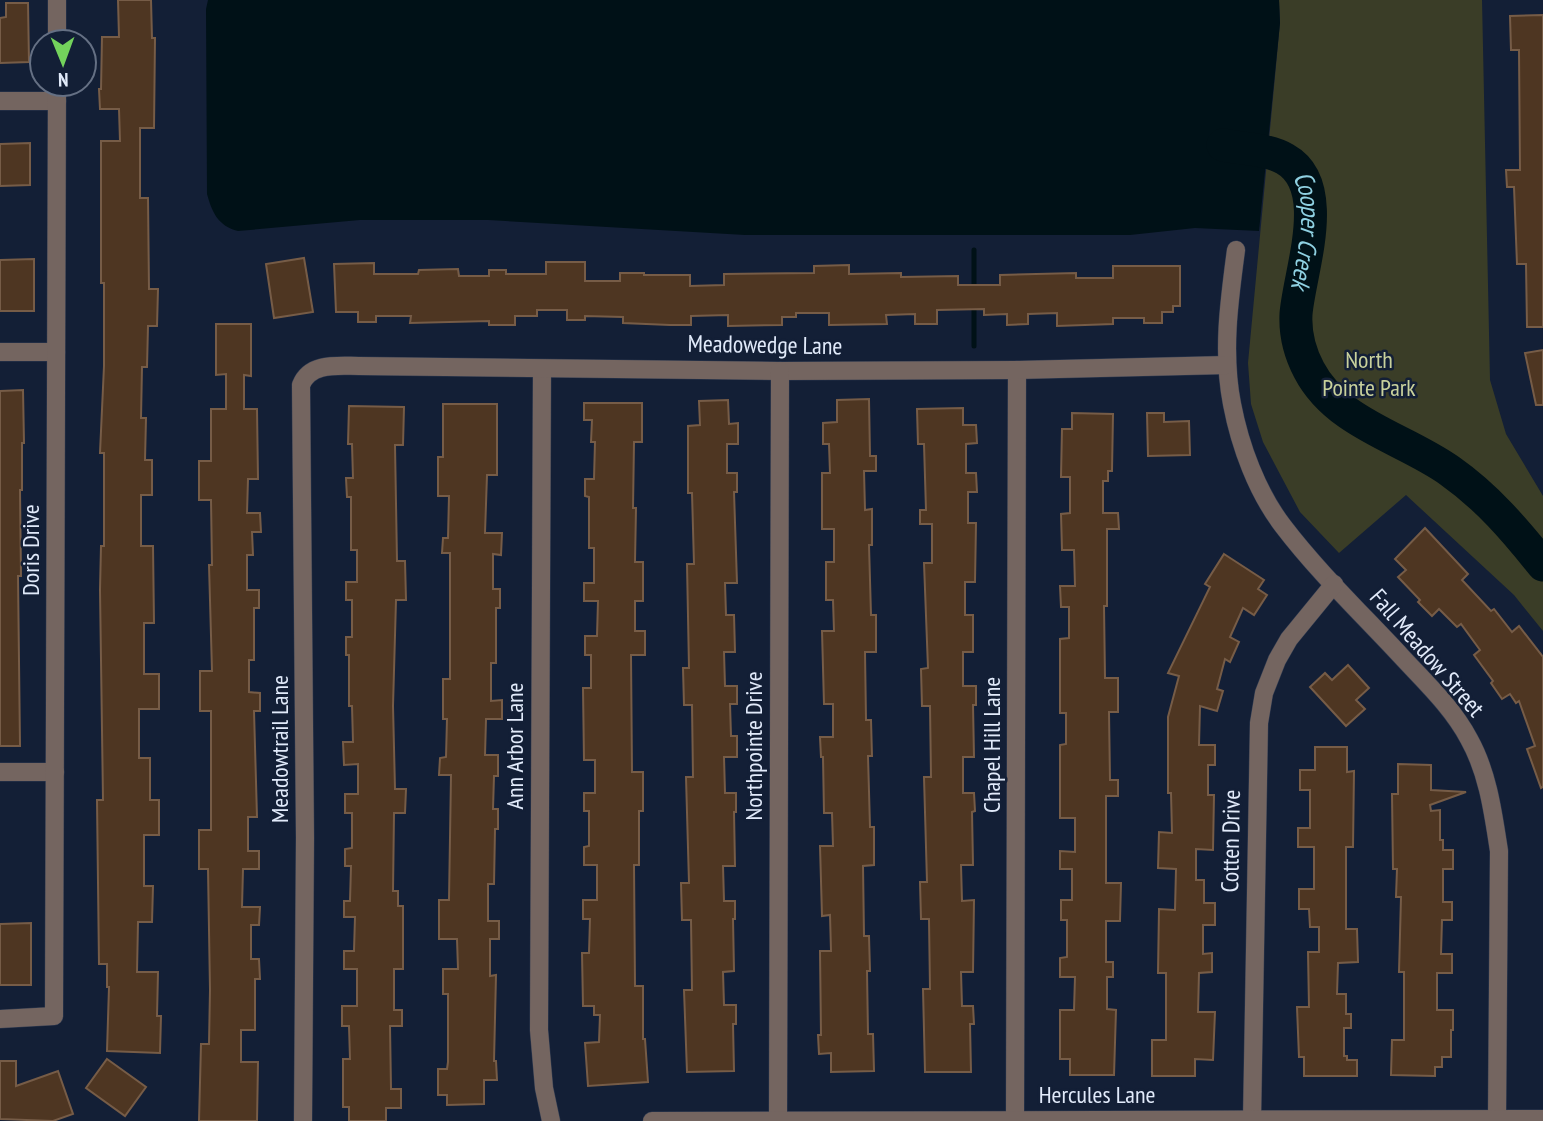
<svg xmlns="http://www.w3.org/2000/svg" width="1543" height="1121" font-family="'PT Sans Narrow',sans-serif">
<rect width="100%" height="100%" fill="#131f36"/>
<polygon fill="#3a3d27" points="1279,0 1482,0 1490,380 1506,434 1543,496 1543,631 1514,595 1406,495 1339,553 1300,512 1263,442 1251,404 1248,363 1280,23"/>
<path fill="#001117" d="M208,0H1279L1280,23L1259,231L1195,228L1130,235H745L488,220H360L238,231C218,226 212,212 207,194L206,9Z"/>
<g fill="none" stroke-linecap="round" stroke-linejoin="round">
<g stroke="#001117" stroke-width="5">
<polyline points="974,290 974,250"/>
<polyline points="974,346 974,303"/>
</g>
<path stroke="#001117" stroke-width="33" id="s1" d="M1223,145C1243,149 1268,149 1285,159C1333,186 1299,273 1296,314C1295,333 1300,353 1309,370C1337,424 1404,438 1450,471C1487,497 1515,530 1543,565"/>
</g>
<g fill="#4e3622" stroke="#765c47" stroke-width="2">
<polygon points="118,0 151,0 152,38 155,38 154,128 140,128 140,198 148,198 149,289 158,289 157,326 148,326 147,367 142,367 141,418 146,418 145,460 152,460 152,495 141,495 141,546 153,546 154,623 144,623 144,674 159,674 159,709 139,709 139,758 150,758 150,800 159,800 159,835 144,835 144,886 153,886 152,922 138,922 137,972 158,972 157,1016 161,1016 160,1053 107,1051 109,987 107,987 107,964 99,964 97,800 103,800 100,590 101,546 104,546 104,453 100,453 104,366 104,283 101,283 101,141 120,141 119,109 100,109 99,89 101,89 102,37 119,37"/>
<polygon points="6,3 28,3 29,62 0,63 0,18 6,17"/>
<polygon points="1543,15 1543,327 1527,327 1526,264 1517,264 1514,187 1507,187 1506,170 1520,170 1519,50 1511,50 1510,16"/>
<polygon points="30,143 30,185 0,186 0,144"/>
<polygon points="304,258 313,312 274,318 266,264"/>
<polygon points="34,259 34,311 0,311 0,260"/>
<polygon points="546,262 585,262 585,281 620,281 620,273 644,273 644,275 690,275 690,286 724,285 724,274 814,273 814,266 849,265 849,274 901,273 901,277 958,276 958,285 1000,285 1000,275 1076,273 1076,278 1113,278 1113,266 1180,266 1180,306 1173,306 1173,312 1162,312 1162,323 1144,323 1144,318 1113,318 1113,324 1057,326 1057,313 1028,314 1028,324 1007,325 1007,314 984,315 984,309 937,310 937,324 915,324 915,314 886,315 887,324 829,325 829,313 796,313 796,317 782,317 782,325 728,326 728,315 691,316 691,325 670,325 623,323 623,317 585,316 585,320 567,320 567,310 537,310 537,316 515,316 515,325 489,325 489,321 410,323 411,316 376,316 376,322 358,322 358,312 336,312 334,264 374,263 374,274 418,274 419,270 458,269 459,276 489,276 489,270 506,270 506,274 546,274"/>
<polygon points="216,324 251,324 251,376 244,375 244,409 257,409 258,479 248,479 247,513 260,513 261,532 252,532 253,555 247,555 247,590 259,590 259,608 254,608 254,660 249,660 249,692 260,693 260,711 254,711 257,817 248,817 248,851 259,851 259,869 243,869 242,907 260,907 259,925 251,925 251,959 259,959 260,979 255,979 255,1030 241,1030 241,1062 258,1062 257,1121 199,1121 201,1044 209,1044 210,990 208,869 199,869 199,830 211,830 211,711 200,711 200,671 212,671 209,565 212,565 211,500 199,500 199,461 211,461 211,409 226,409 226,374 216,375"/>
<polygon points="1543,350 1543,405 1536,405 1525,353"/>
<polygon points="23,390 24,443 22,443 22,490 20,490 21,576 18,576 20,746 0,746 0,391"/>
<polygon points="869,399 870,456 876,456 876,471 864,471 865,510 872,509 872,545 869,545 871,615 876,615 876,652 865,652 866,720 871,720 872,756 868,756 870,827 874,827 874,865 863,866 864,936 869,936 870,971 867,971 868,1034 873,1034 874,1071 831,1072 831,1053 819,1054 818,1035 821,1035 820,951 831,951 830,915 822,916 820,846 833,846 832,813 824,813 823,757 821,757 820,737 833,737 833,704 824,704 822,631 834,631 833,600 826,600 826,562 834,562 834,529 822,529 822,473 830,473 829,444 823,444 823,423 837,422 837,400"/>
<polygon points="728,400 729,424 738,423 738,444 727,444 727,473 737,473 737,492 734,492 737,583 725,583 726,615 734,615 735,652 724,652 725,686 737,686 737,704 730,704 731,736 737,736 737,757 724,757 725,793 736,793 736,812 734,812 735,866 723,866 724,901 735,901 735,919 733,919 734,971 723,972 724,1005 736,1005 736,1024 733,1024 734,1071 687,1072 684,990 692,990 691,920 682,920 681,883 689,883 686,777 693,777 692,705 684,705 683,668 689,668 687,564 694,564 692,493 688,493 688,426 700,425 699,401"/>
<polygon points="584,403 642,403 642,442 634,442 633,508 636,508 635,562 643,562 643,601 635,601 635,631 645,631 645,655 631,655 632,772 643,772 643,811 639,811 639,865 634,865 635,986 643,986 643,1039 645,1039 648,1082 588,1086 585,1043 599,1042 600,1015 594,1015 594,1006 583,1006 582,953 589,953 590,919 583,919 583,900 597,900 597,865 584,865 584,847 589,846 589,811 584,811 584,793 595,793 595,760 584,760 583,688 591,688 591,655 585,655 585,636 597,636 598,601 584,601 584,583 594,583 594,548 589,548 589,497 585,496 585,479 594,479 595,442 591,442 592,420 584,420"/>
<polygon points="443,404 497,404 497,475 487,475 485,533 502,533 501,555 493,554 493,589 500,589 500,608 496,608 496,663 491,663 491,701 502,700 502,719 486,719 485,755 498,755 498,776 494,776 493,809 498,809 498,829 495,829 494,884 488,884 488,921 499,921 499,939 490,939 490,976 496,975 494,1061 496,1061 497,1080 484,1080 484,1104 447,1105 447,1095 438,1095 438,1069 447,1069 448,1062 448,994 443,994 443,969 458,969 457,939 439,939 439,900 449,900 451,775 439,775 440,758 446,757 447,719 443,719 443,679 450,679 450,553 442,553 443,538 448,538 449,496 438,496 438,457 443,457"/>
<polygon points="349,406 404,407 403,445 395,445 397,561 405,561 406,600 396,600 393,706 395,789 406,789 405,813 394,813 393,891 398,891 398,906 403,906 403,969 394,969 394,1010 402,1010 402,1026 390,1026 391,1089 401,1089 401,1108 386,1108 386,1121 349,1121 349,1107 343,1107 343,1059 350,1059 349,1026 342,1026 342,1006 357,1006 357,969 344,969 344,951 354,951 355,917 344,917 344,901 350,901 351,866 345,866 345,849 352,848 352,813 345,813 345,794 358,794 358,764 344,765 343,742 353,742 352,706 349,706 349,655 346,655 346,637 352,637 352,600 346,600 346,582 357,582 357,550 351,550 351,497 347,497 346,478 353,478 352,444 348,444"/>
<polygon points="963,408 963,425 976,425 977,443 966,444 966,473 976,473 977,492 968,492 968,523 976,523 975,582 965,582 965,615 973,615 973,652 963,652 963,686 976,686 976,705 973,705 974,757 963,757 963,793 974,793 975,811 972,812 973,865 961,865 962,901 974,900 973,972 961,972 962,1006 973,1006 974,1024 970,1024 971,1072 925,1072 923,989 930,989 929,919 921,919 920,882 927,882 924,777 931,777 930,706 922,706 921,669 928,668 924,563 932,563 932,524 920,524 920,510 926,510 924,444 918,444 917,409"/>
<polygon points="1072,413 1113,414 1112,471 1108,471 1108,481 1103,481 1103,513 1118,513 1119,529 1107,529 1107,606 1104,606 1105,678 1118,678 1118,712 1109,712 1110,780 1118,780 1118,796 1106,796 1106,883 1121,883 1120,921 1106,921 1106,962 1113,962 1113,977 1107,977 1107,1009 1116,1010 1114,1075 1070,1075 1070,1059 1060,1059 1060,1010 1074,1010 1075,977 1060,977 1060,958 1067,957 1067,920 1061,920 1061,900 1072,900 1072,869 1060,869 1060,851 1075,852 1075,818 1060,818 1060,745 1066,744 1066,713 1060,713 1060,639 1069,638 1069,607 1061,607 1060,586 1075,586 1074,550 1062,550 1061,514 1070,513 1070,477 1061,477 1062,429 1072,429"/>
<polygon points="1147,413 1164,413 1164,422 1189,421 1190,455 1148,456"/>
<polygon points="1425,528 1468,574 1462,580 1491,611 1494,609 1512,632 1519,626 1543,657 1543,787 1541,788 1527,749 1535,746 1519,701 1516,703 1510,694 1502,699 1491,683 1493,681 1474,655 1480,650 1461,624 1457,627 1439,609 1432,616 1418,602 1420,600 1398,577 1406,570 1395,559"/>
<polygon points="1224,554 1264,580 1258,589 1267,595 1254,615 1243,608 1230,637 1239,642 1230,662 1225,659 1217,689 1223,691 1217,711 1200,706 1199,745 1215,745 1215,765 1208,765 1208,795 1214,795 1213,850 1196,849 1196,880 1204,880 1204,903 1215,903 1215,925 1203,925 1203,954 1212,953 1212,972 1199,973 1198,1012 1215,1012 1213,1060 1195,1059 1195,1076 1152,1076 1152,1040 1166,1040 1166,973 1158,973 1159,909 1175,910 1176,869 1158,868 1159,832 1172,833 1171,793 1168,793 1168,717 1179,676 1168,673 1210,587 1205,584"/>
<polygon points="1348,665 1369,688 1356,700 1365,709 1346,726 1310,687 1325,673 1332,680"/>
<polygon points="1315,747 1347,747 1347,772 1354,771 1353,847 1346,847 1346,929 1357,929 1358,962 1338,963 1337,994 1346,994 1346,1014 1351,1014 1351,1028 1344,1028 1344,1056 1347,1056 1347,1060 1357,1060 1357,1076 1304,1076 1304,1057 1299,1057 1297,1007 1309,1007 1308,952 1319,952 1319,927 1310,927 1309,909 1299,909 1299,889 1314,889 1314,847 1298,847 1298,828 1310,828 1310,790 1300,790 1300,770 1315,770"/>
<polygon points="1398,764 1431,765 1431,790 1466,792 1430,805 1431,811 1440,810 1440,840 1443,840 1443,850 1453,850 1453,869 1443,869 1443,902 1452,902 1452,920 1442,920 1441,954 1452,954 1452,973 1437,973 1437,1010 1453,1010 1453,1030 1451,1030 1451,1057 1442,1057 1442,1067 1435,1067 1435,1076 1391,1075 1392,1040 1404,1040 1404,972 1399,972 1401,897 1396,897 1397,869 1393,869 1392,794 1398,794"/>
<polygon points="31,923 31,985 0,985 0,924"/>
<polygon points="107,1059 146,1087 125,1116 86,1088"/>
<polygon points="0,1061 16,1061 16,1086 58,1071 73,1114 53,1121 0,1119"/>
</g>
<g fill="none" stroke-linecap="round" stroke-linejoin="round">
<defs>
<g id="minor">
<polyline points="57,42 57,0"/>
<polyline points="0,101 57,101"/>
<path d="M1236,250C1229,302 1222,353 1232,404C1240,446 1257,492 1283,526C1318,572 1362,614 1401,656C1425,682 1452,707 1469,739C1488,773 1493,812 1499,851L1497,1120"/>
<polyline points="0,352 56,352"/>
<polyline points="542,369 539,1030 544,1088 551,1121"/>
<polyline points="0,772 55,772"/>
<polyline points="0,1019 54,1016 57,84"/>
<polyline points="1015,1120 1017,370"/>
<polyline points="1252,1120 1259,723 1264,693 1277,660 1289,639 1334,584"/>
<path d="M303,1121L305,838L301,385C310,362 338,366 359,366L780,371L1017,370L1227,365"/>
<polyline points="778,1121 780,371"/>
</g>
<polyline id="tertiary" points="652,1121 1543,1119"/>
</defs>
<use href="#minor" stroke="#303b51" stroke-width="19"/>
<use href="#tertiary" stroke="#303b51" stroke-width="19"/>
<use href="#minor" stroke="#746560" stroke-width="18"/>
<use href="#tertiary" stroke="#746560" stroke-width="18"/>
</g>
<g text-anchor="middle" stroke-width="5" stroke-linejoin="round" paint-order="stroke">
<g font-size="24" fill="#e1eafa" stroke="#131f36">
<text transform="translate(765 345) rotate(1)" y="8">Meadowedge Lane</text>
<text transform="translate(31 550) rotate(-90)" y="8">Doris Drive</text>
<text transform="translate(1427 653) rotate(49)" y="8">Fall Meadow Street</text>
<text transform="translate(992 745) rotate(-90)" y="8">Chapel Hill Lane</text>
<text transform="translate(515 746) rotate(-90)" y="8">Ann Arbor Lane</text>
<text transform="translate(754 746) rotate(-90)" y="8">Northpointe Drive</text>
<text transform="translate(280 749) rotate(-90)" y="8">Meadowtrail Lane</text>
<text transform="translate(1231 841) rotate(-89)" y="8">Cotten Drive</text>
<text x="1097" y="1103">Hercules Lane</text>
</g>
<g font-size="24" fill="#c9d19c" stroke="#131f36">
<text x="1369" y="368">North<tspan x="1369" dy="28">Pointe Park</tspan></text>
</g>
<g font-size="26" font-style="italic" fill="#8fd1e2" stroke="#131f36">
<text dy="9" stroke="none"><textPath href="#s1" startOffset="144">Cooper Creek</textPath></text>
</g>
</g>
<g transform="translate(63 63) rotate(179)"><circle r="33" fill="#131f36" stroke="#657084" stroke-width="2"/>
<path d="M0-5L12 26L0 18L-12 26Z" fill="#73d25c"/>
<text y="-10" font-size="19" font-weight="bold" text-anchor="middle" fill="#e1eafa">N</text>
</g>
</svg>
